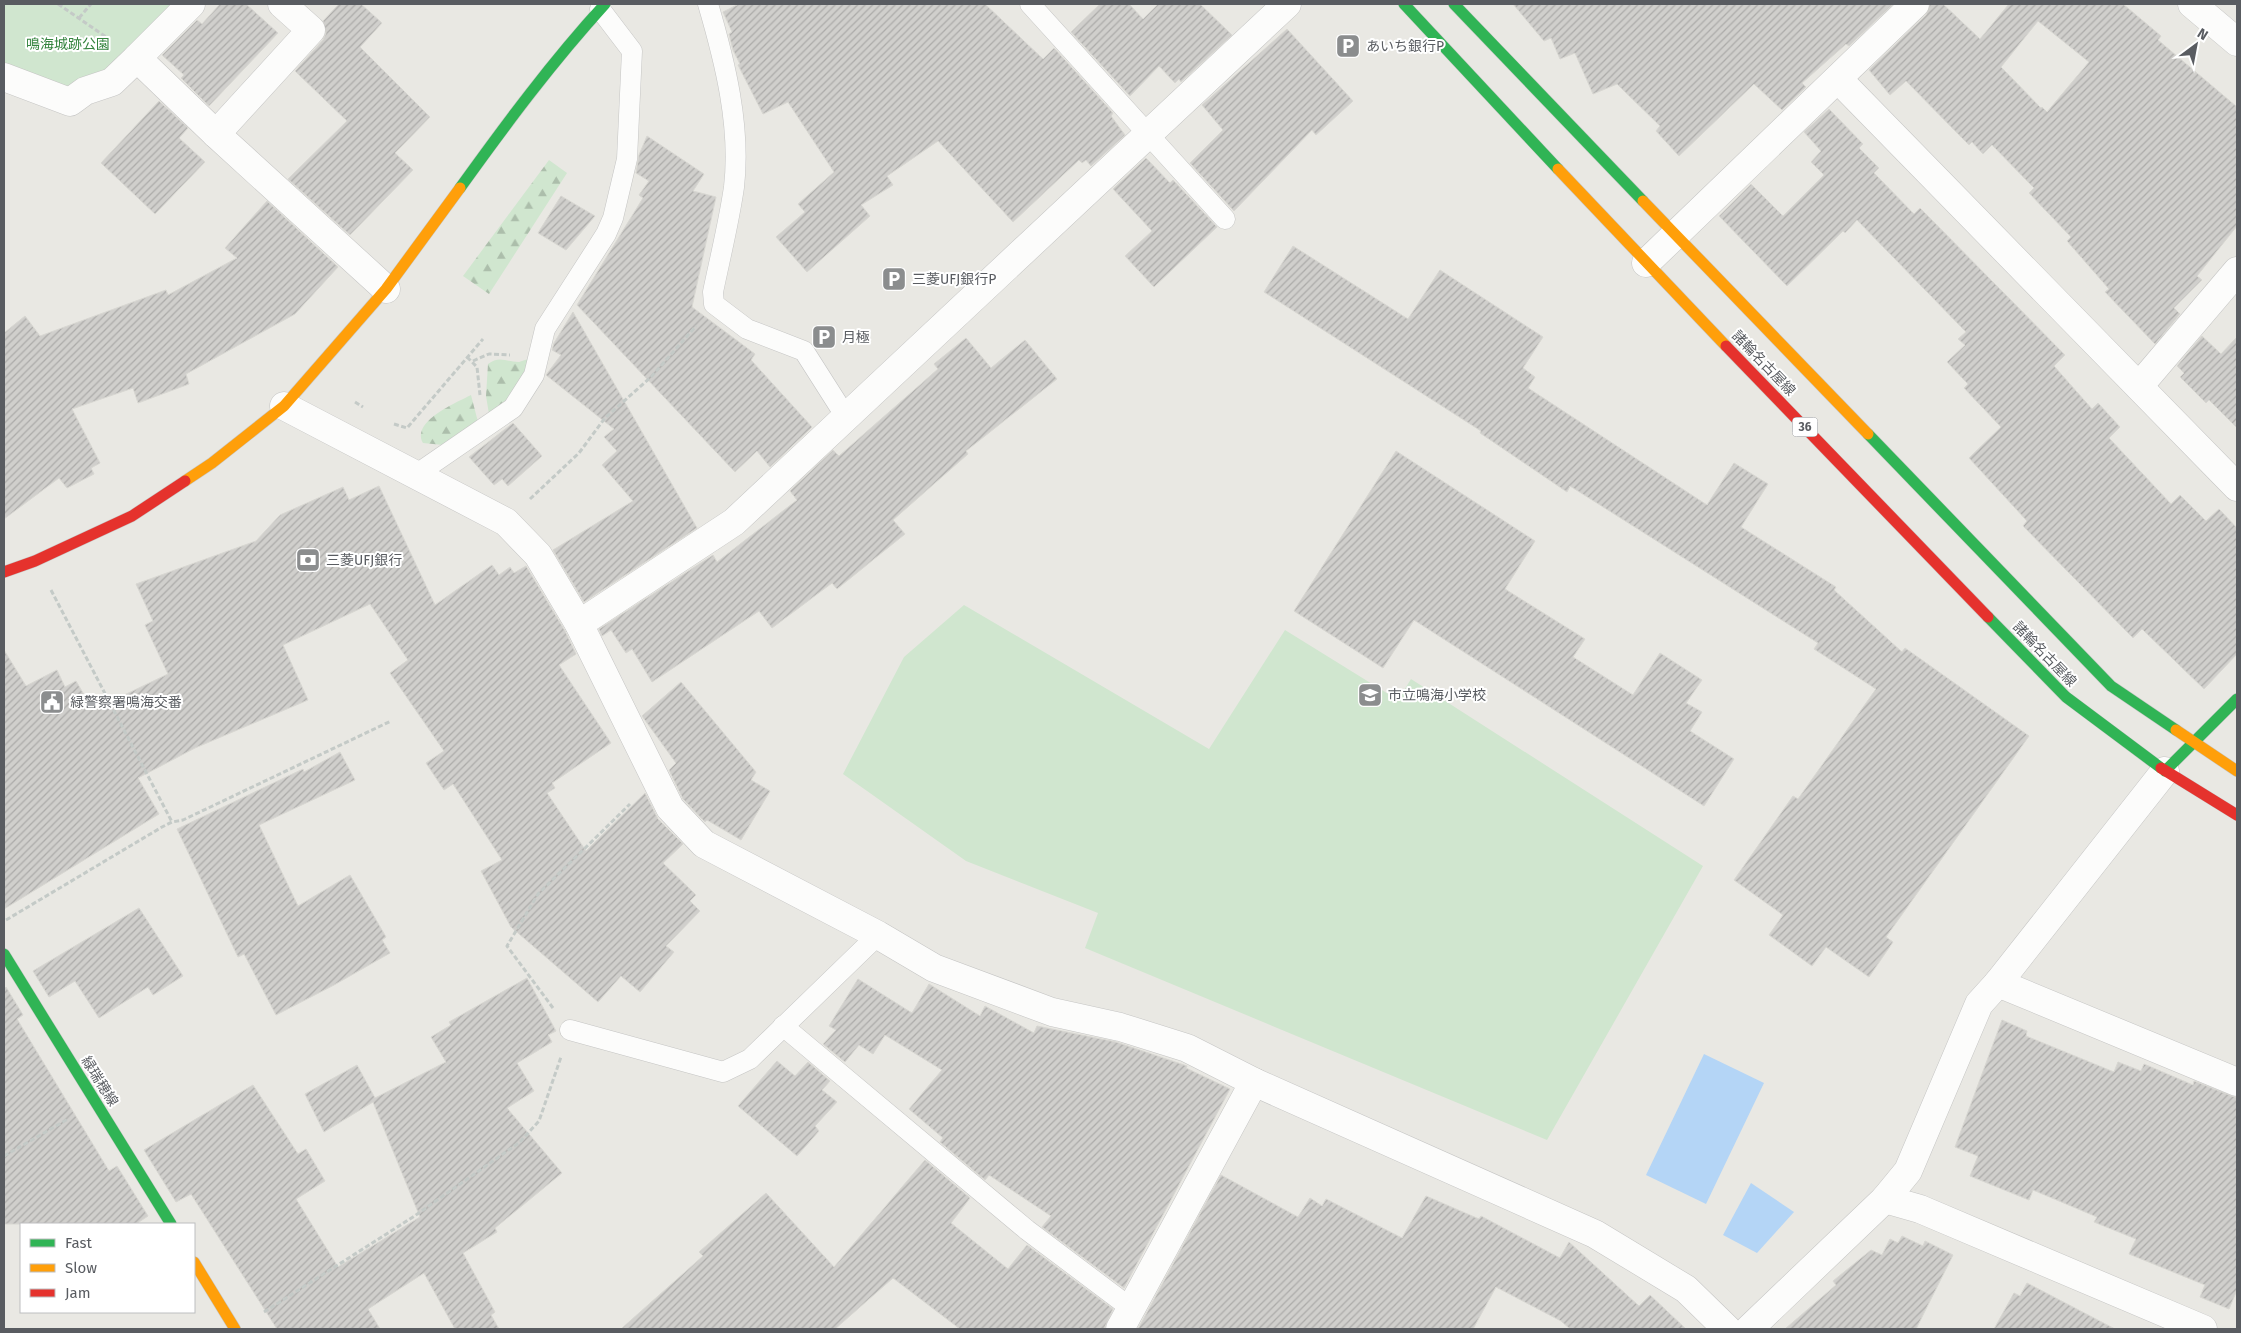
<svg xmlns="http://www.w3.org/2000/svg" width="2241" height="1333" font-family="'Fira Sans','Noto Sans JP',sans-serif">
<defs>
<pattern id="forest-firs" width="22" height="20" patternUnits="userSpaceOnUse" patternTransform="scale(1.25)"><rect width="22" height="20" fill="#d0e6cf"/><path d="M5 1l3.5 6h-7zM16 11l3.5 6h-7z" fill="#acbeab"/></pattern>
<pattern id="building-hatch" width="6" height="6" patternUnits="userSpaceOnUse" patternTransform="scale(1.25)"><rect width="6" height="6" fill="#d0cfcc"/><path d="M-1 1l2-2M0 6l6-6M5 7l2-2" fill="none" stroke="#acaba9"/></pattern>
</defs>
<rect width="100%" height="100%" fill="#e9e8e3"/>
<g fill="url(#forest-firs)">
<polygon points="549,160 567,173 489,294 463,276"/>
<path d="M531,358L512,397L489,414L486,396L488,364C499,355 507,362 519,362C523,361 527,359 531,358Z"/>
<path d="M471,395L478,422L443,445L423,443C411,421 456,403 471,395Z"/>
</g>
<g fill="#d0e6cf">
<polygon points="4,4 179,4 103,76 67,88 4,65"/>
<polygon points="964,605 1209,749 1285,630 1398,700 1411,679 1703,866 1547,1140 1085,948 1098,913 966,861 843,774 904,657"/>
</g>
<g fill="#b4d5f6">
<polygon points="1704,1054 1764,1083 1706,1204 1646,1175"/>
<polygon points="1751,1183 1794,1212 1757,1253 1723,1235"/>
</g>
<g fill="url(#building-hatch)" stroke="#d8d7d2" fill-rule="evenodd">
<polygon points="220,4 246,4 278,33 209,106 181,78 184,75 162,55 197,20 202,24"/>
<polygon points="339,4 361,4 382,23 360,47 430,117 395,153 413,170 350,235 288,179 347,121 295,71 323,40 326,33 323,21"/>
<polygon points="739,4 985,4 1043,59 1054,48 1113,113 1111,116 1125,135 1091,166 1086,160 1082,163 1079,160 1013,222 938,141 887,176 893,185 861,205 870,216 807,272 776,237 805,212 798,204 834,172 788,102 763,114 738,65 740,64 733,50 729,34 732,32 723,12"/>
<polygon points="1100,4 1129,4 1143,19 1158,4 1200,4 1232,35 1181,82 1179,79 1175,83 1159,66 1130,96 1071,32"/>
<polygon points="1513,4 1893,4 1849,46 1846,44 1802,83 1806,87 1782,110 1754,84 1679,156 1656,131 1660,126 1617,84 1593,94 1575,53 1560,59 1551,38 1544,41"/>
<path d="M1930,4H1943L1980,39L2009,4H2123L2161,36L2158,40L2237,107V226L2197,276L2202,280L2174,308L2180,314L2155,344L2105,292L2109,289L2067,241L2071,237L2029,193L2034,188L1992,145L1983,154L1972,142L1969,145L1906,81L1890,95L1869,70L1926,15ZM2038,21L2089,62L2047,112L2042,107L2041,108L2001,67Z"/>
<polygon points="1287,29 1353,101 1316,135 1312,130 1234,211 1190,163 1223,130 1202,105"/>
<polygon points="159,101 188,128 179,138 205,162 155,214 101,163"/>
<polygon points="1829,109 1863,144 1859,148 1879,168 1874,173 1914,214 1920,208 2065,355 2054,366 2092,409 2098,403 2120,427 2109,438 2171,504 2180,495 2206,521 2219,509 2237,528 2237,654 2204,689 2142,629 2133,638 2023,526 2027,521 1969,458 2001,427 1964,388 1968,384 1947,362 1965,345 1958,339 1966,332 1857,220 1845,233 1843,231 1787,286 1719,216 1751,184 1783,216 1824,175 1811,162 1821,151 1804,132"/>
<polygon points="647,136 704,174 693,191 716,197 692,307 755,354 751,360 812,427 770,467 757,451 735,472 577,305 643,198 639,195 649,181 636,173 639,155"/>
<polygon points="1146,158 1170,183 1173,180 1217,227 1154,287 1125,256 1152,231 1113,189"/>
<polygon points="561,196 595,216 566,250 538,233"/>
<polygon points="267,201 338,267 295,314 186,374 189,384 138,403 133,388 72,409 100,463 91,468 94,474 67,488 59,478 4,519 4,333 25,316 40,336 166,290 168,295 237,258 225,248"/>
<polygon points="1293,246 1408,319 1440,270 1543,337 1523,368 1535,377 1528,388 1707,505 1734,463 1768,484 1741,527 1836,587 1834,590 1902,652 1905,648 2029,736 1886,937 1893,942 1869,977 1826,947 1812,966 1769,935 1783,915 1734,880 1793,796 1798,799 1876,689 1814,649 1818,643 1570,486 1567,492 1480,433 1481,431 1264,292"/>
<polygon points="573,312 697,528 584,602 553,550 633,501 602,465 617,451 604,437 614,429 546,375 561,355 552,350 554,343"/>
<polygon points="2202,336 2221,354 2237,337 2237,428 2209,400 2206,403 2180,377 2184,373 2177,366"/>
<polygon points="966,338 991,368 1025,340 1057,379 966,451 968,454 893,520 905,534 837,589 832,583 772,628 759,611 652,682 632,649 626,653 611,630 602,636 599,629 713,555 717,562 797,500 790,491 833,450 839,456 938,369 934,364"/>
<polygon points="513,423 542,456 508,486 502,479 494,485 469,457"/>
<polygon points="1396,451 1535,541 1505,589 1585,639 1573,657 1633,695 1660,653 1702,680 1686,703 1702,712 1690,731 1734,759 1704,806 1414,620 1383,668 1294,611"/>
<polygon points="379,486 435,605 492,565 499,575 510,567 514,573 526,566 565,631 576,654 559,665 611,743 552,783 555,788 547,793 586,851 645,793 658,819 683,844 663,863 696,895 690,901 700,911 666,946 674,952 640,992 621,976 598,1002 511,927 481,871 502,860 453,784 444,790 426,763 444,751 390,673 408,660 370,604 283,645 308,700 195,748 138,778 159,814 4,909 4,650 26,686 57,670 65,687 76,681 93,710 168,674 145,625 153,621 136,584 256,541 280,515 343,487 349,500"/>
<polygon points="681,682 756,772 751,780 770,791 741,840 707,820 705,822 683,799 669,770 676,763 642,716"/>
<polygon points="340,752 355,780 259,825 298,906 350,875 386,937 382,940 390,953 334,985 276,1015 244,954 238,957 177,829 303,769 304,772"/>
<polygon points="139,908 183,976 153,995 148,987 99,1018 75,981 49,997 33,971"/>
<polygon points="527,978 556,1031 548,1035 552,1042 517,1063 534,1091 507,1108 562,1173 495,1228 497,1232 463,1253 495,1312 491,1315 499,1329 455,1329 424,1273 368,1309 380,1329 277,1329 191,1194 176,1202 144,1150 253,1085 298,1154 306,1149 325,1181 296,1199 338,1267 420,1217 373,1102 324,1132 305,1094 357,1065 375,1098 446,1062 431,1037 451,1025 449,1022"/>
<polygon points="858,979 912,1013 929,984 980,1016 985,1006 1034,1033 1037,1026 1116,1042 1187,1066 1186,1068 1230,1089 1124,1288 1042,1227 1051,1216 989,1175 985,1180 940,1142 943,1138 909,1109 942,1070 885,1035 873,1054 859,1045 845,1062 823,1044 836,1030 829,1026"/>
<polygon points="6,987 23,1015 17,1019 109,1171 117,1166 148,1216 136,1224 4,1224 4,989"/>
<polygon points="2002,1020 2027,1031 2026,1036 2114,1072 2118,1062 2141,1071 2144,1064 2193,1085 2194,1081 2237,1098 2237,1290 2229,1309 2200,1297 2205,1285 2129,1254 2136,1239 2094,1222 2097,1217 2033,1190 2029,1200 1970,1176 1978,1156 1955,1147"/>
<polygon points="777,1061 795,1076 808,1062 830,1081 822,1090 837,1102 815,1126 819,1131 797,1156 738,1106"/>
<polygon points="925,1160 970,1198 951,1223 1008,1269 1027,1245 1113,1309 1104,1329 960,1329 893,1278 835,1329 621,1329 703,1256 699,1252 766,1193 834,1267"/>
<polygon points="1221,1175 1298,1217 1310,1198 1322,1206 1326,1199 1402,1238 1426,1196 1479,1219 1481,1216 1560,1258 1569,1242 1639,1306 1650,1295 1686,1329 1570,1329 1561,1321 1496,1287 1473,1329 1138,1329"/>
<polygon points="1902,1236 1923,1246 1925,1241 1953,1255 1916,1329 1785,1329 1836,1285 1833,1281 1871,1250 1882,1255 1890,1239 1898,1243"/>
<polygon points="2027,1283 2115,1329 1994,1329 2014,1293 2020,1296"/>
</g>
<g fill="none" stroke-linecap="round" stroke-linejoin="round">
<defs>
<g id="lane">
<path d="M708,4C725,62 741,126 734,187C729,222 720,258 713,292L714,304L747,329L804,351L846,417"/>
<polyline points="1030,4 1225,219"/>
<polyline points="417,474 513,408 534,375 545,329 606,234 613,218 627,159 632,51 600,9"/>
<polyline points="783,1026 1027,1230 1132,1309"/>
<polyline points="570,1030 723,1072 750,1059 878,935"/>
</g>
<g id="street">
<polyline points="191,4 137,58 216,134 386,289"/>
<polyline points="2192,4 2237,42"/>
<polyline points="4,77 70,102 85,91 112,82 137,58"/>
<polyline points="1838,79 2237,487"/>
<polyline points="216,134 311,30 282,4"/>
<polyline points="1646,263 1915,4"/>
<polyline points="2140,385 2237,271"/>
<polyline points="284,406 506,522 538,555 579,624 670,808 704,844 878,935 934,968 1052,1012 1120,1027 1187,1048 1254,1082 1595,1234 1686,1289 1727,1329"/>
<polyline points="579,624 734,522 1287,4"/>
<polyline points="1998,983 2237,1082"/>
<polyline points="1885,1199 1920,1209 2203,1329"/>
<polyline points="1120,1329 1254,1082"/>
<polyline points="1749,1329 1885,1199 1908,1171 1979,1004 1998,983 2165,771"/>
</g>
<g id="fast">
<polyline points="1404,4 1558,169"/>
<polyline points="1454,4 1643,201"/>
<path d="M460,188C506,124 552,62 605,4"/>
<polyline points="1868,434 2111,686 2176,730"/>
<polyline points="1988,617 2066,697 2161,768"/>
<polyline points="2165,771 2237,699"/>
<polyline points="4,954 171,1224"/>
</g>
<g id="slow">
<polyline points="1558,169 1726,346"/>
<polyline points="1643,201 1868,434"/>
<polyline points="185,481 212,463 284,406 386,289 460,188"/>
<polyline points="2176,730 2237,771"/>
<polyline points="194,1262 235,1329"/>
</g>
<g id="jam">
<polyline points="1726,346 1988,617"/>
<polyline points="4,572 35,561 132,516 185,481"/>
<polyline points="2161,768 2237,815"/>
</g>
</defs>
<use href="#lane" stroke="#c5c5c4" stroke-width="21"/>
<use href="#street" stroke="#c5c5c4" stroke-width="29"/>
<use href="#fast" stroke="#c6c6c5" stroke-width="12"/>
<use href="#slow" stroke="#c6c6c5" stroke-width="12"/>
<use href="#jam" stroke="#c6c6c5" stroke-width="12"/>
<g stroke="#c4cac7" stroke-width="3" stroke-dasharray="5 2.5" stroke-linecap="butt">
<polyline points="58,4 109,39"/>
<polyline points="79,18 91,4"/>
<polyline points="467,357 477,367 480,395"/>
<polyline points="473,361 489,354 510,355"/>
<polyline points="355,402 363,407"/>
<polyline points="394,424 407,428 483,339"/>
<polyline points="530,499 579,453 605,418 651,377 696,326"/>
<polyline points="51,590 172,822"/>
<polyline points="6,920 162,827 172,822 183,820 391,721"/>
<polyline points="553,1008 507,946 538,894 630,804"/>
<polyline points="4,1156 68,1119"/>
<polyline points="264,1312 413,1217 520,1142 539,1121 561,1057"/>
</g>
<use href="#lane" stroke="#fcfcfb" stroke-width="20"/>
<use href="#street" stroke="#fcfcfb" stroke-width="28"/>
<use href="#fast" stroke="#30b455" stroke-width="11"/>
<use href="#slow" stroke="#ff9f0a" stroke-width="11"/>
<use href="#jam" stroke="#e5322d" stroke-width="11"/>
</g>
<defs>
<symbol id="parking-square" viewBox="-11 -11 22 22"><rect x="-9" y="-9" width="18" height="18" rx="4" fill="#8b8d8e" stroke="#fff"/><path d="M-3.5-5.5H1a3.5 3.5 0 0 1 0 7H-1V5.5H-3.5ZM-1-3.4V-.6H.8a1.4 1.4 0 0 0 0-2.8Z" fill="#fff"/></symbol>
<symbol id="bank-square" viewBox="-11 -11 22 22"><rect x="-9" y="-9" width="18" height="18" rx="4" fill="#8b8d8e" stroke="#fff"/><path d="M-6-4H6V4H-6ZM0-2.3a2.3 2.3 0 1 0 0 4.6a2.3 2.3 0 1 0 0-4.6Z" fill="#fff"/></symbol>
<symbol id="school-square" viewBox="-11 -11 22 22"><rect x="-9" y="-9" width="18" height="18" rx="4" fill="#8b8d8e" stroke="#fff"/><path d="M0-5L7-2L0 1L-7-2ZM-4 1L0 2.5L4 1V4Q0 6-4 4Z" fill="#fff"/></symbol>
<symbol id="civic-square" viewBox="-11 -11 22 22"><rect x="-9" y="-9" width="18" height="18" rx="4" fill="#8b8d8e" stroke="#fff"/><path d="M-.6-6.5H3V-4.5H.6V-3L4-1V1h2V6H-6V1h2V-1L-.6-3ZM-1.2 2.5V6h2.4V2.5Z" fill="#fff"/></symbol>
</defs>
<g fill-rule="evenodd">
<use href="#parking-square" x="1334" y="32" width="28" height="28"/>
<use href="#parking-square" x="880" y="265" width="28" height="28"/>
<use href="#parking-square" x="810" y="323" width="28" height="28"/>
<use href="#bank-square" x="294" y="546" width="28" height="28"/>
<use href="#school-square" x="1356" y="681" width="28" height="28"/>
<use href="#civic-square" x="38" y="688" width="28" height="28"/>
</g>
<g text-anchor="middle" stroke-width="4" stroke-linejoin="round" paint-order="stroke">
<rect fill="#fff" stroke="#8b8d90" stroke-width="1" x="1792.5" y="417.5" width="25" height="19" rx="4"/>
<g font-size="12" font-weight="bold" fill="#595c61">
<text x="1805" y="431">36</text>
</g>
<g font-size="14" fill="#35843f" stroke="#fff">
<text x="68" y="49">鳴海城跡公園</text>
</g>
<g font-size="14" fill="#595c61" stroke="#fff" text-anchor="start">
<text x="1366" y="51">あいち銀行P</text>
<text x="912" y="284">三菱UFJ銀行P</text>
<text x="842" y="342">月極</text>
<text x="326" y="565">三菱UFJ銀行</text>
<text x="1388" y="700">市立鳴海小学校</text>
<text x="70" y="707">緑警察署鳴海交番</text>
</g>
<g font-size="14" fill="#595c61" stroke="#fff">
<text transform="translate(1764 363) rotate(46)" y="5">諸輪名古屋線</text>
<text transform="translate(2045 654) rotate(46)" y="5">諸輪名古屋線</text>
<text transform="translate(100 1081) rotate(58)" y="5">緑瑞穂線</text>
</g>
</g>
<rect width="2241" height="1333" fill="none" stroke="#595c61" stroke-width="10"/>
<rect x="20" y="1223" width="175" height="90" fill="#ffffff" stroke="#bdbec0"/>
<rect x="30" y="1239" width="25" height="8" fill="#30b455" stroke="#bdbec0"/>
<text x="65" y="1248" font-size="15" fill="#595c61">Fast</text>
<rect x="30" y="1264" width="25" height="8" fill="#ff9f0a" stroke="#bdbec0"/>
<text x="65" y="1273" font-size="15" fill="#595c61">Slow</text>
<rect x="30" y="1289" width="25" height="8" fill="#e5322d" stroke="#bdbec0"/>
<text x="65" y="1298" font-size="15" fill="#595c61">Jam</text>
<g transform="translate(2196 45) rotate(32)" stroke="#ffffff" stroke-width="4" paint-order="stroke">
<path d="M0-4L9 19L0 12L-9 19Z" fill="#595c61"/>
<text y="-8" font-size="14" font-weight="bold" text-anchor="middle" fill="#595c61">N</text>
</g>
</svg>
